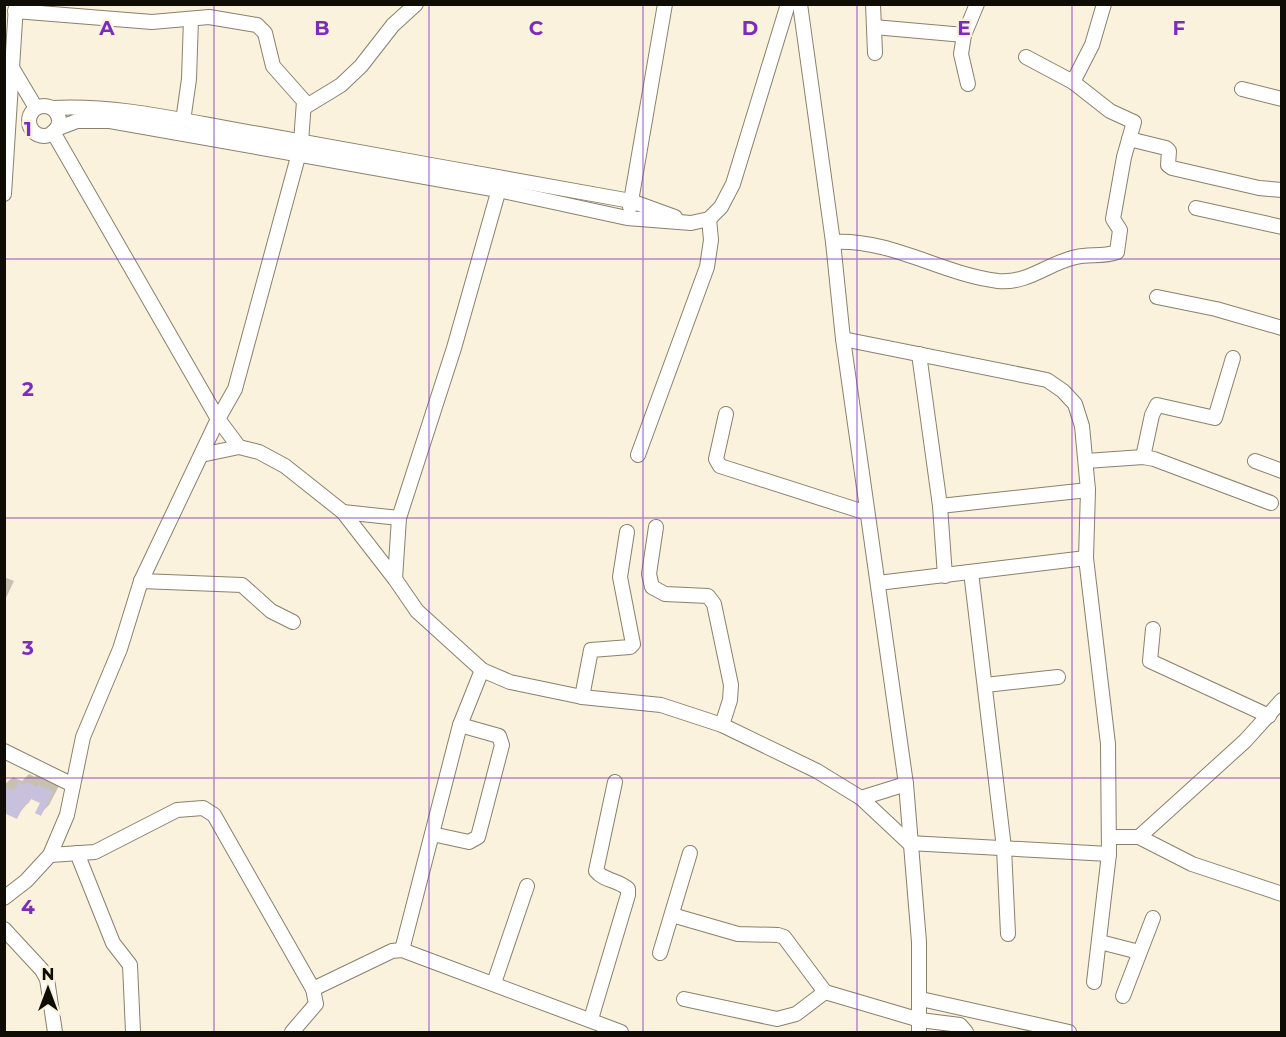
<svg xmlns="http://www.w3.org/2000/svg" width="1286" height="1037" font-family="Montserrat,sans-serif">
<rect width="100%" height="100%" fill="#faf2dc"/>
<g fill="#0003">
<polygon points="4,577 14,581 4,602"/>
<polygon points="29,774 35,777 37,774 61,782 49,805 40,814 42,803 32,798 16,817 4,812 4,785 13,777 22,781"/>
</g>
<polygon fill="#c8c1de" points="19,782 25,785 27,782 37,787 39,785 53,792 41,816 35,813 40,803 31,799 28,804 25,803 17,819 4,813 4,786 14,791"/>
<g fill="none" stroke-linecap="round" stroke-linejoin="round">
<defs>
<g id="minor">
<polyline points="800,4 833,242 843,339 906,784 919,942 919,1032"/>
<polyline points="873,4 875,53"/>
<polyline points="15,11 152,22 209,17 257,25 265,33 273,66 304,101 301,142"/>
<polyline points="874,27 964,35 977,4"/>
<polyline points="964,35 961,54 968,84"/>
<polyline points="11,66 36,108"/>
<polyline points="1073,82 1092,45 1104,4"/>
<polyline points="1242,89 1282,99"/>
<circle cx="44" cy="121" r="15"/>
<polyline points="305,107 341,85 361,66 393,25 416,4"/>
<path d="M52,108C121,104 191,123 259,134C383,156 507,179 631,201L675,217"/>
<polyline points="183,121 189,79 191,19"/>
<polyline points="56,129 77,121 110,121 498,190 627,218 691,223 709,219 721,207 733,184 788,4"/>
<polyline points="53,132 218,419 239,447 259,452 285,466 343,512 395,579 417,611 482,670 510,682 582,697 661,705 722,725 817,771 861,798 909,843 1109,854 1108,744 1086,558 1088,490 1082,426 1075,404 1063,391 1047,380 843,339"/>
<polyline points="1129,139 1166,148 1169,151 1168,165 1172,168 1259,188 1282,190"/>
<polyline points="4,194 16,5"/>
<polyline points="630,207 665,4"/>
<polyline points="1196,208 1282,227"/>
<path d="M833,242C893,239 941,274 998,281C1028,284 1048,263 1076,257C1089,254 1104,257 1117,252L1120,230L1113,219L1124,157L1134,122L1110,111L1073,82L1026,57"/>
<polyline points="1157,297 1216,309 1282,328"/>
<polyline points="919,354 940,506 945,576"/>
<polyline points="726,414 716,459 720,466 867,513"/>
<polyline points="201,455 239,447"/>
<polyline points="638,455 707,267 711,240 709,219"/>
<polyline points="1143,457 1152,415 1157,405 1215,418 1233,358"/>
<polyline points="1086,461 1143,457 1154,459 1271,503"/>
<polyline points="1255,461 1282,471"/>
<polyline points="940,506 1088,490"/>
<polyline points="343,512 399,518"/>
<polyline points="656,527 649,574 652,587 665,594 708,596 714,604 731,685 730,700 722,725"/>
<polyline points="971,572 1004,848 1008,934"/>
<polyline points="395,579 399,518 454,348 501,182"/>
<polyline points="141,581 242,585 271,611 293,622"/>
<polyline points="878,583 1086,558"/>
<polyline points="1153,629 1150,661 1269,716"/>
<polyline points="985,685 1058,677"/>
<polyline points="582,697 591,650 630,647 633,644 620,577 627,532"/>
<polyline points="4,751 73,785"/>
<polyline points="861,798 906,784"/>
<polyline points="432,834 469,842 478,837 502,745 499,736 460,725"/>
<polyline points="1109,837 1139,837 1245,741 1282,700"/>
<polyline points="1139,837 1192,864 1282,894"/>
<polyline points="77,853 113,943 130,965 133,1032"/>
<polyline points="50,855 95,852 177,810 203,808 214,815 313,989 316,1004 292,1032"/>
<polyline points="4,898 26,881 50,855 67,815 83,737 120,649 141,581 218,419 235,389 302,142"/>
<polyline points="672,915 738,934 778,935 784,937 825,992 920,1020 960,1025 966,1032"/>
<polyline points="4,929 42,970 47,979 55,1032"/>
<polyline points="1100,942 1139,952"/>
<polyline points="402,950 460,725 482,670"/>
<polyline points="660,953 690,853"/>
<polyline points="1094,982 1109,854"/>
<polyline points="494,983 527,886"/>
<polyline points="313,989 392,951 402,950 621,1032"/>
<polyline points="1123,996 1153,918"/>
<polyline points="684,999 777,1019 796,1014 825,992"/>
<polyline points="921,999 1069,1032"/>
<path d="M591,1019L628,895V889C619,880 604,881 596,871L615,782"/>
</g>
</defs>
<use href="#minor" stroke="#88816d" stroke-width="16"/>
<use href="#minor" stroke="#fff" stroke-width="14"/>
</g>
<path fill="none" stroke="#7b2cbf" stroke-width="1.5" stroke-opacity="0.55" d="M214,4V1032M429,4V1032M643,4V1032M857,4V1032M1072,4V1032M4,259H1282M4,518H1282M4,778H1282"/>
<g font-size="20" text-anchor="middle" font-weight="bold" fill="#7b2cbf" stroke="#faf2dc" stroke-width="5" stroke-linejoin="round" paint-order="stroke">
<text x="107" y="35">A</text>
<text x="322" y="35">B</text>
<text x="536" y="35">C</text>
<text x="750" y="35">D</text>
<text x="964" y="35">E</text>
<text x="1179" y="35">F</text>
<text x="28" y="136">1</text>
<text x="28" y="396">2</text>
<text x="28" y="655">3</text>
<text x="28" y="914">4</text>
</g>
<rect width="1286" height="1037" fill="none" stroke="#0f0c06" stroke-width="12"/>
<g transform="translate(48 989)" stroke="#faf2dc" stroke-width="4.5" paint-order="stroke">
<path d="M0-4.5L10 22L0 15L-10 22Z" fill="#0f0c06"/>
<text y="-9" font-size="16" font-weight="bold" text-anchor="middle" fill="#0f0c06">N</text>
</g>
</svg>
